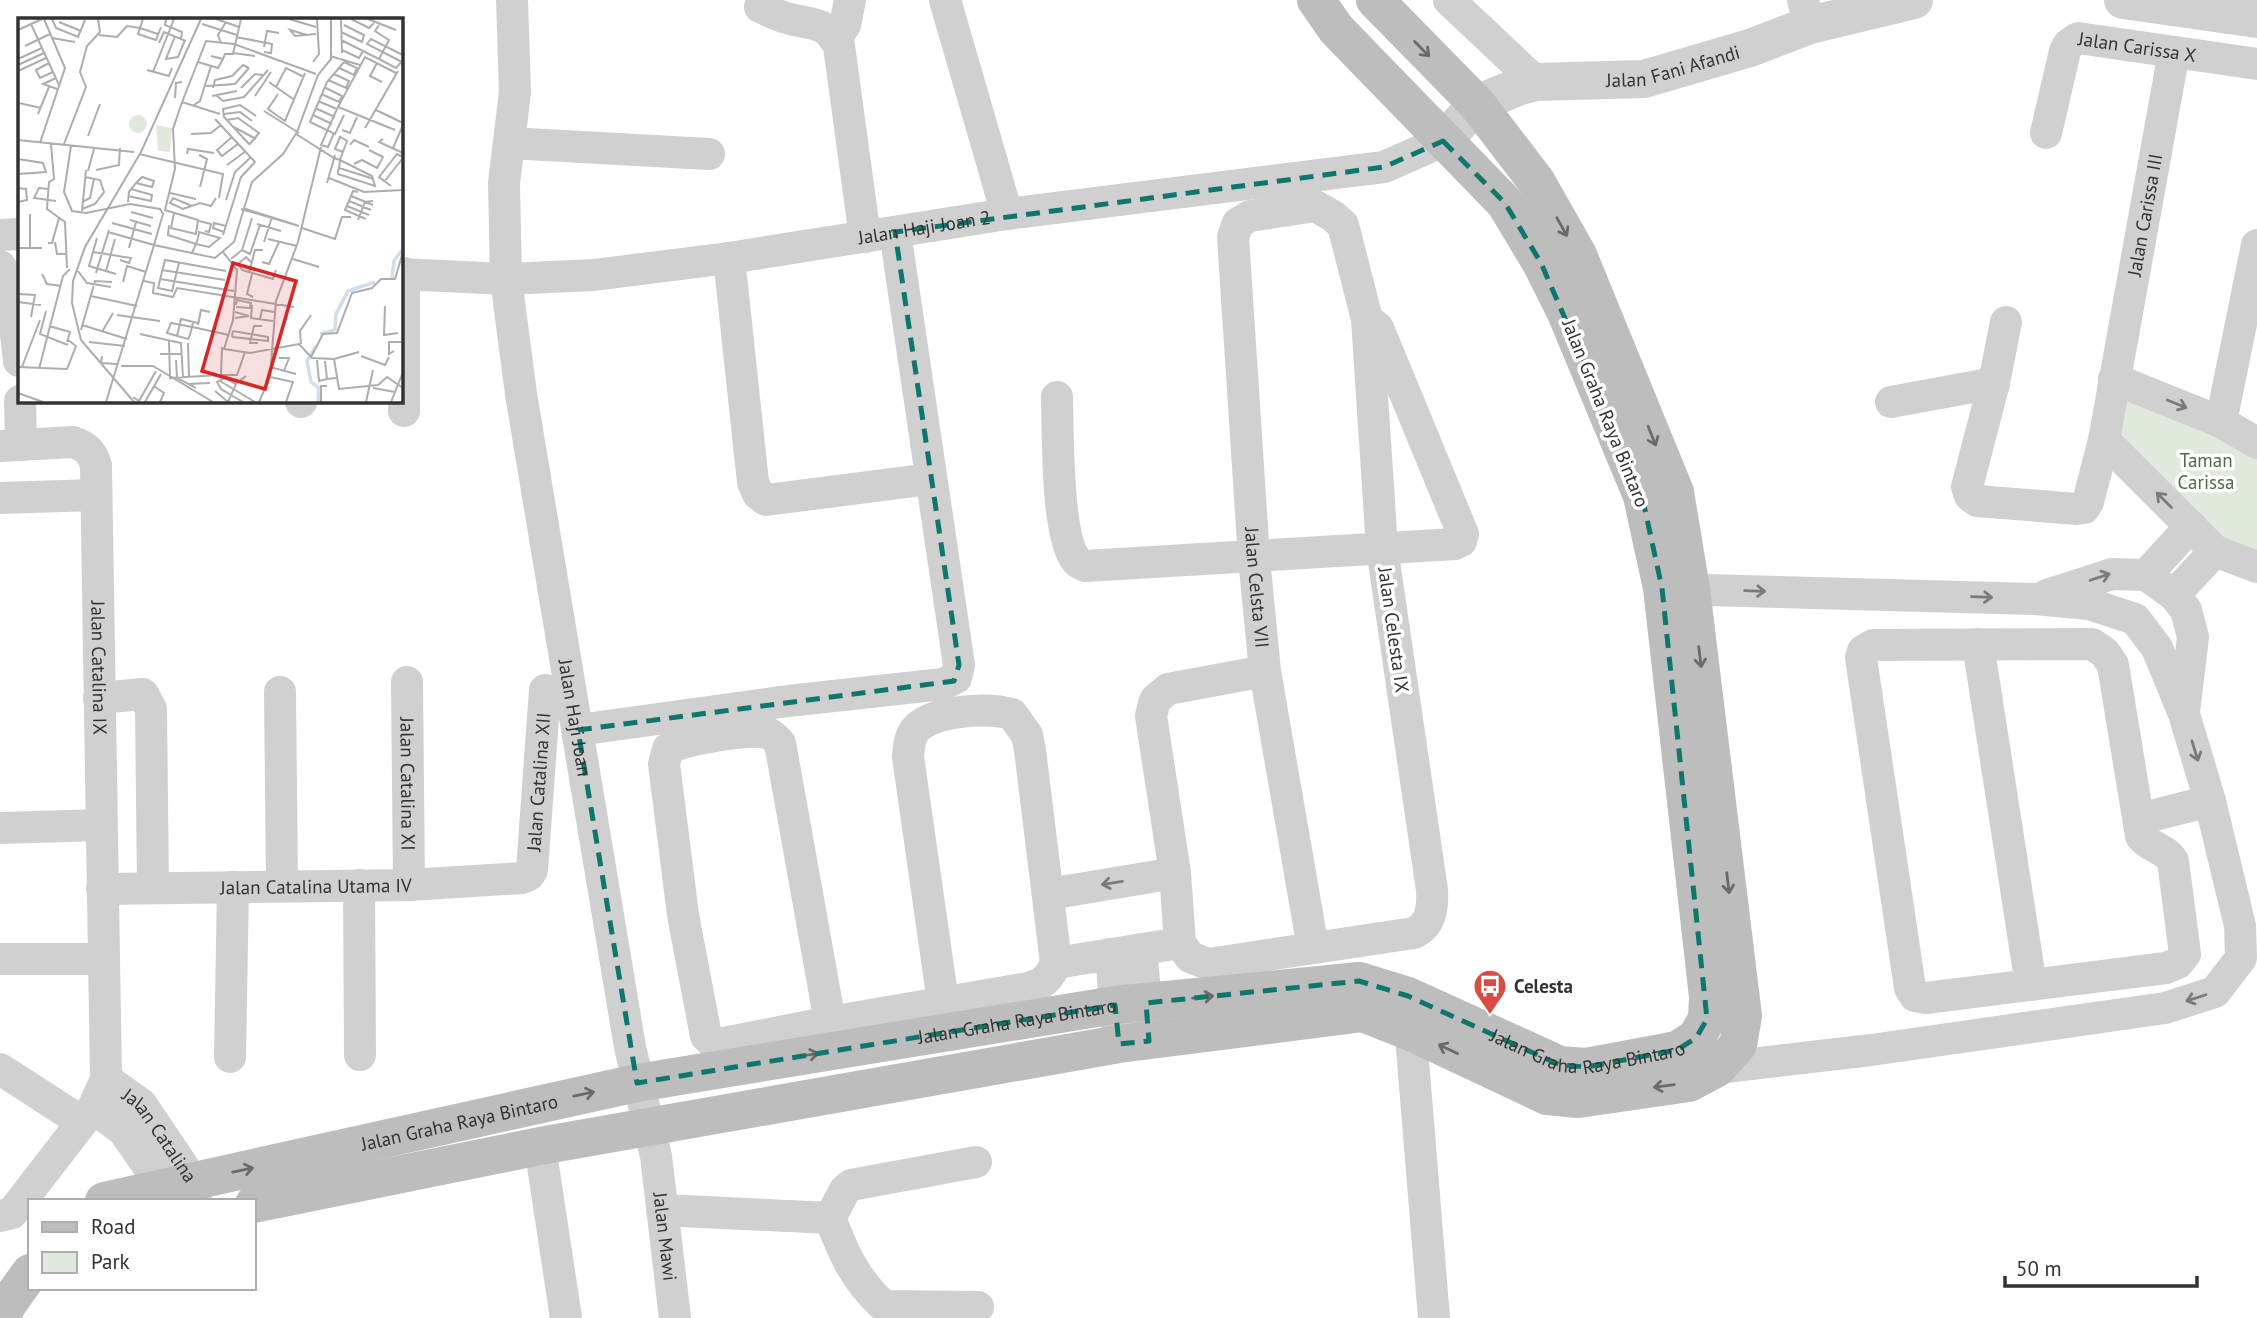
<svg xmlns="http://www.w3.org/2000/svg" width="2257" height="1318" font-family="'PT Sans',sans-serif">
<rect width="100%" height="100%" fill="#fff"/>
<polygon fill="#e1e9dd" points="2114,379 2257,443 2257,567 2104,440"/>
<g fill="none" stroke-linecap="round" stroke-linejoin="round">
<g stroke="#d0d0d0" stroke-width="32">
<path id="s1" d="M512,0L515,92L504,183L506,279L521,394L630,1047L656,1156L675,1318"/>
<polyline points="945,0 1007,214"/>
<polyline points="1449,0 1536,82"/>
<polyline points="1803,0 1810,25"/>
<path d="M760,7C769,11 778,16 787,18C812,26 825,19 839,46L865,237"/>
<polyline points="835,39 845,25 850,0"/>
<path id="s2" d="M2046,133L2065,51L2069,44L2078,38L2257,64"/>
<polyline points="509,143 709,154"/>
<polyline points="0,235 19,234"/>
<polyline points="729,258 753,482 758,494 766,500 930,479"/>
<polyline points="0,266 10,281 19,361"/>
<path id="s3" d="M401,274L506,279L594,275L729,258L1007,214L1384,167L1443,141"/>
<path id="s4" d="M2006,322L1994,383L1967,487L1970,496L1977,501L2077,509L2084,508L2088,502L2104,440L2174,52"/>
<polyline points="2114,379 2221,422 2257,443"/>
<path d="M1057,397C1058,431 1056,535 1076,560C1078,563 1082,564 1085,566L1455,544L1461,541L1463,534L1378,328L1373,324"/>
<polyline points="20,401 21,445"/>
<polyline points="301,401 301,402"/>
<polyline points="1891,402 1994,383"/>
<polyline points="404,411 404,273"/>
<polyline points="2221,422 2257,245"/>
<polyline points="2104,440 2215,551 2257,567"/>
<path id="s5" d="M0,446L73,442C86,446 93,453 96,466L106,1079L93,1108L12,1213L0,1216"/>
<polyline points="0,498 95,495"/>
<polyline points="2146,575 2191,526"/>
<polyline points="1667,589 2035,599 2089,604 2135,619 2157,648 2184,714 2210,801 2240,926 2241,958 2215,992 2165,1008 1871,1050 1717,1068 1705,1063"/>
<polyline points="2047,595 2112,574 2146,575 2174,595 2186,610 2193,637 2184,712"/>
<polyline points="2174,595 2215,551"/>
<polyline points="1978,644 2031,985"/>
<path d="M2092,644L2105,653L2113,665L2141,836C2149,847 2166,849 2173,861L2185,954L2178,963L2166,968L1926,998L1915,996L1910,988L1861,658L1863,651L1873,645Z"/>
<path id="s6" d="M1265,671L1168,689L1155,700L1151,716L1175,873L1180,943L1190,957L1208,964L1414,933C1431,925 1433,908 1432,890L1382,548L1367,319L1343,225L1333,216L1315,206L1250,216L1238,223L1233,237L1254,558L1265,671L1313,948"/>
<path id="s7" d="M407,682L409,885"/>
<polyline points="280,692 282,886"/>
<polyline points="99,698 143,694 151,709 153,888"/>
<polyline points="578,730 788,701 943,684 956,678 959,665 895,232"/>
<polyline points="2139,819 2210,801"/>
<polyline points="0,828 101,825"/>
<polyline points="359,885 360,1055"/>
<path id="s8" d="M102,889L409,885L522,878L529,875L532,870L545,690"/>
<polyline points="1049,894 1175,873"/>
<polyline points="1141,949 1148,1024"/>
<polyline points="1111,954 1117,1029"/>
<polyline points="0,959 104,959"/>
<polyline points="1056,963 1180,943"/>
<polyline points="1409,1012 1434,1318"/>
<path d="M830,1022L780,743C776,739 773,735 767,733C750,728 683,740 668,749L664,764L683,915L706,1036L713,1043H724L830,1022L1028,988C1044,984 1050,977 1056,963L1030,750L1027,735L1012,714C988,707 932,710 915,730C909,738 909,748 908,757L943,1002"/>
<polyline points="230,1057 233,887"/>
<polyline points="0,1069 82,1122"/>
<path id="s9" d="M106,1079L141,1104L193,1181L196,1201"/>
<polyline points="93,1108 123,1130 163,1187 166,1201"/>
<polyline points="540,1146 566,1318"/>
<polyline points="662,1210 830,1218 845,1190 851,1185 976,1162"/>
<path d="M830,1218C844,1254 855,1280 884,1306L978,1307"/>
</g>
<g stroke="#d0d0d0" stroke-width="38">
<polyline points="2123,0 2257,19"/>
<path id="s10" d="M1443,141L1477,104L1520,86L1536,82L1644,79L1750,48L1810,25L1914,0"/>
</g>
<g stroke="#bdbdbd" stroke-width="38">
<path id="s11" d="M104,1201L637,1083L1115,1005L1359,981L1408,996L1560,1065L1586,1067L1677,1050L1696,1038L1707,1019L1708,997L1662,588L1642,496L1566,313L1541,263L1505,203L1336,29L1316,0"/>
<polyline points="254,1204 540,1146 1119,1044 1363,1013 1411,1032 1547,1096 1578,1099 1689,1083 1717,1068 1738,1045 1743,1016 1691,589 1675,492 1578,255 1536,181 1477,104 1375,0"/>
<polyline points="2,1318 7,1305 30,1273"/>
</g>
</g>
<defs><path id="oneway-shaft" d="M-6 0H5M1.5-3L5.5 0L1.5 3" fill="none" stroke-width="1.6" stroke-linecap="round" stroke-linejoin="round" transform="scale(1.75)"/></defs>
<g stroke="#6a6a6a">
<use href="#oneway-shaft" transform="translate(1422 49) rotate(45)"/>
<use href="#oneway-shaft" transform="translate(1562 227) rotate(61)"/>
<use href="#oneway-shaft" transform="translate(1652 436) rotate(68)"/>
<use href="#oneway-shaft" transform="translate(1700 657) rotate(83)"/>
<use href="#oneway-shaft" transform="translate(1728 883) rotate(83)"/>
<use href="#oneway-shaft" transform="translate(1203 997) rotate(-6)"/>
<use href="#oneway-shaft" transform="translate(1448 1049) rotate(-155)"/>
<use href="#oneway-shaft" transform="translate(808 1055) rotate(-9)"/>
<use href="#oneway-shaft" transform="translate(1664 1086) rotate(172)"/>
<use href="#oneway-shaft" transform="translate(584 1094) rotate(-12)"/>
<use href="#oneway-shaft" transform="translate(243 1170) rotate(-12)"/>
</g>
<g stroke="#7a7a7a">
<use href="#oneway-shaft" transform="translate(2177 404) rotate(22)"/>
<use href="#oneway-shaft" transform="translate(2164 500) rotate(-135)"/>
<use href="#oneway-shaft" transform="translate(2100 577) rotate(-18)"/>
<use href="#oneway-shaft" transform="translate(1755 591) rotate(2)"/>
<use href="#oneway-shaft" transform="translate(1982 597) rotate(2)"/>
<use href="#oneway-shaft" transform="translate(2195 751) rotate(73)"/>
<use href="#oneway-shaft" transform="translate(1112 883) rotate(171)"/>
<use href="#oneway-shaft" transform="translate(2196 998) rotate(162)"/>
</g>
<path fill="none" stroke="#0f766e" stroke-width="5" stroke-dasharray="14 9" stroke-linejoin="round" d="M1443,141L1505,203L1541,263L1642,496L1662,588L1707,1019L1696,1038L1677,1050L1586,1067L1560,1065L1408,996L1359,981L1146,1003L1149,1041L1119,1044L1115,1005L637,1083L578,730L954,681L959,665L895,232L1384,167Z"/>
<defs>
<symbol id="bus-pin" viewBox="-11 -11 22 30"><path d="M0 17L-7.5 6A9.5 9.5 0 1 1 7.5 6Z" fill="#d94b45" stroke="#fff"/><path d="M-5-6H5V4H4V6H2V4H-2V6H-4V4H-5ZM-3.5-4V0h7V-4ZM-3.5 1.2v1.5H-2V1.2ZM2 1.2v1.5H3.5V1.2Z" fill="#fff"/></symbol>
</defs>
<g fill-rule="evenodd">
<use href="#bus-pin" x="1471" y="967" width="38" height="52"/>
</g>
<g text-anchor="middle" stroke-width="7" stroke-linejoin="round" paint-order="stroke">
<g font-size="19" fill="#333" stroke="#fff">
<text dy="7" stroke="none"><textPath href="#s2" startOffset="163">Jalan Carissa X</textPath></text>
<text dy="7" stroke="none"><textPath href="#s10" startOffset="252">Jalan Fani Afandi</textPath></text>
<text dy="7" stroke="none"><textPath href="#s4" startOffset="595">Jalan Carissa III</textPath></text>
<text dy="7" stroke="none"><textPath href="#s3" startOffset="527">Jalan Haji Joan 2</textPath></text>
<text transform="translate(1606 413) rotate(68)" y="7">Jalan Graha Raya Bintaro</text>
<text dy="7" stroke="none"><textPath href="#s6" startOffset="1808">Jalan Celsta VII</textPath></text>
<text transform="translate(1394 630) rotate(82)" y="7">Jalan Celesta IX</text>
<text dy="7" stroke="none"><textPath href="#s5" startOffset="310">Jalan Catalina IX</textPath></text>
<text dy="7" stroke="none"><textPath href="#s1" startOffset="724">Jalan Haji Joan</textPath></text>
<text dy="7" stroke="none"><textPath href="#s8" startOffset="522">Jalan Catalina XII</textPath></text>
<text dy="7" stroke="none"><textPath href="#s7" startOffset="102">Jalan Catalina XI</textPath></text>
<text dy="7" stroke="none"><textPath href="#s8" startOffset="214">Jalan Catalina Utama IV</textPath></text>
<text dy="7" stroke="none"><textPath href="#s11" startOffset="931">Jalan Graha Raya Bintaro</textPath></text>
<text dy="7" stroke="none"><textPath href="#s11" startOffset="1519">Jalan Graha Raya Bintaro</textPath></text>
<text dy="7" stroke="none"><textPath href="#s11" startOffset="364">Jalan Graha Raya Bintaro</textPath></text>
<text dy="7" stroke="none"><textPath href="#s9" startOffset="79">Jalan Catalina</textPath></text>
<text dy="7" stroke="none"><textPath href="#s1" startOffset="1251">Jalan Mawi</textPath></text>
</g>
<g font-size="19" fill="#516c42" stroke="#fff">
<text x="2206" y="467">Taman<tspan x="2206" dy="22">Carissa</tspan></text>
</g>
<g font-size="19" font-weight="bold" fill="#333" stroke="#fff" text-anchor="start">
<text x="1514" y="993">Celesta</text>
</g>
</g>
<g transform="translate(18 18)">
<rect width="385" height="385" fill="#fff"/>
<path d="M111 106a9 9 0 1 1 18 0a9 9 0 1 1-18 0ZM138,107L154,110L152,134L140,133Z" fill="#e1e9dd"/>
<path fill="none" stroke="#d1deec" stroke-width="3.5" d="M374,260L376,243L385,231M302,316L317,312L318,296L330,273L357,264M298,328L289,343L293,364L301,370L300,384"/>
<path fill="none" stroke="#adadad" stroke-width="2" d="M34,1L38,10L60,19L67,2M148,1L147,7L164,14L163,21M198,1L221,9M271,1L298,9M323,1L324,35M333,1L351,10L356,5M350,1L378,12M41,4L63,13M13,6L41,67M184,6L219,17M361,7L357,13L371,22L361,41L378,50L385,42M0,12L24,1M323,14L344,24L346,17L326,7M140,16L122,10L120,16L138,22L143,9M81,17L99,19L109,8L122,10L125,1M289,17L272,12L277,18L298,16M157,18L148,41L160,39L167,22M218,19L254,26L253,35L246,34M34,20L57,24M323,22L361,41M141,25L146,14L168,23M203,25L200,17L208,4M216,26L298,56M7,28L32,16M246,29L249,13L261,15M324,32L341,40L345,33M215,35L237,38M193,38L205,41L207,36H215L223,1M312,38L342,47M0,41L24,30M180,44L200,50L205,41M295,44L301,36L299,1M384,44L349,26L353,21L385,37M31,45L18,52L22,60L35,54M359,45L352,58L364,64M0,47L26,35M321,50L336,57L339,50L326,44L309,64L292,104L317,116L326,97M129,52L151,58L154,50M0,53L28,40M135,54L156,1M38,60L25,66L39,71M310,62L328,70L331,63L316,56M251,64L275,81M188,68L217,66L231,50M258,69L268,50L286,59M195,70L197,62L214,58L225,47L231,50M223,70L237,56L245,57M260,76L250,91L267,103L287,55M303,76L321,84L324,78L306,69M198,77L205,83L226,79L250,52M194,78L219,73M237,78L253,54M157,80L158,65L164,64M300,83L319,91L303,127L310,129L316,115M164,84L202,96M1,85L23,90M176,87L182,83L193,48M297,90L317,99M358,92L385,105M246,93L281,115M20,96L31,69M206,96L222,94L234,103M295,97L314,106M197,101L237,144L223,159L205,217M209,102L220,100L241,115L232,126H231L206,99L205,91L222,87L238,98M214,108L238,121M347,110L380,53M324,112L332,115L339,99M377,112L320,89L347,39L378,55M173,116L193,115L203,107M278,116L316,140L322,142L354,158L357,168L320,156V153L321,150L322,142L323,139L329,123L321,118M70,118L82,86M214,119L199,132L204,138L221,125M322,119L317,131L325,134M365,121L361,124L385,135M0,122L116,134M22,125L47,50L26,1M33,126L36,161L31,164L29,191L47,204L49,250M46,126L68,69L62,54L69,28L82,14L80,1M332,127L336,122L351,129M53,128L46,174L54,193L68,195L112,186L142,191L145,196L136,227L197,240L216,224L234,164L265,136L279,114L300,57L313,41V1M375,130L385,107M121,136L205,156L201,180M169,136L170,131L196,135M181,137L189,141L182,169M0,141L25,145L28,154L0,156M336,146L344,142L359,150L365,139L351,132M209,147L228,133M321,150L356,161M78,152L101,147L102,130M70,153L76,131M311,160L346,174L385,172M366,164L385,140M309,165L317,137M373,168L361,159L379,136L385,139M0,170L8,171L9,182L0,184M30,171L21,170L16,180L38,183M340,174L335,173L327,192L348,201M152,175L178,181M110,178L133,183L134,177L113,171M333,178L355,187M208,182L217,154L233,139M331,183L353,192M64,184L72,180L76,161M110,184L111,174L118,165L124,159L136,163L134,169L118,165M174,188L155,180L152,185L165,191L182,185L193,188L198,180M329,188L351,197M64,191L77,186L86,174L82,162L67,159M223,191L281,208L225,190M64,193L68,152M113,194L135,200M156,195L153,210L178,216L180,202L147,192L157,151L155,111L163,87L188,23L216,26M112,202L133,208M340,202L347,184L355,183M181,203L193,206L191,214L187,213M94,205L134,216M239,206L263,213M151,207L150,217L178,226L191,229L202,220L181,214V215L180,220L178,226L174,235M284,210L317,221L324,199H333M206,214L195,210L196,205L208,208M79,220L71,248L98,256M250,221L279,228M37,224L39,236H49M246,224L254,199M30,225H34L41,200M0,230H24M12,230V196M111,230L118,204M224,232L232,236L242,207M75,234L113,240L111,245L102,242M205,234L219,252L215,302L206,331L232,335L281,326L294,340L316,341L321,371L360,367L369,359L385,370M213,241L224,232L234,200M275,241L301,249M244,244L251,246L261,224M161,245L154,273L140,270L147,242L208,253M144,252L207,262M224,252L255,261L258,252M224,252L220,246L228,239L234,245M60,253L69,265L93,269M88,253L97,221M78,255L91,212M231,255L237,232H245M24,256L29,266L43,268M234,256L229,276L235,279M142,261L216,273M126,263L136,265L135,275L155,279L159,270L276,289M105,264L109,248L128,254M0,276L17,277L13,299M73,278L119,288M0,284L23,287M234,287L233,300L255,303M367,288L366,317L380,315M218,289L232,290L233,285L219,282L218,287M28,293L22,316L50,327M217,294L231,298L217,300M99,297L142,303M242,301L244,292L256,294M175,304L174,309L171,320L170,321L149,315L153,305L174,309L179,310L211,317M64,307L109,321M180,307L183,292L192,294M31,308L52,314L49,324M63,312L77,263L94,264M215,313L250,319V323L215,319L214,318L215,313M84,314L95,295M122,316L163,325L165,360M159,318L163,301L180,305M151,323L152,360L201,357M71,324L107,328M170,325L171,359M240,325H232L236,308H244M283,326L282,313L293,297M204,329L203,357H219L227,334M376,333L371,336V324H385M142,336H164M84,338L83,345L99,346M343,338L367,347L371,339M293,339L305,316L319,315L334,275L354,270L363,261H377L385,234M261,340H271L266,353M316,341L341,334M158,342L159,360L178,370M299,342L301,363L309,361M307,343L309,361L318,360M103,348H135L195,384M0,349L49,351L58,328L50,322M4,349L22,302M252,349L278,356M21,351L45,258L52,251M252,359L275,364L268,384M202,363L237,384M170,366L192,365M218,366L207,360L199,364L203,371L225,384M136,368L146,375L142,384M355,370L377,374M197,373L210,384L218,366L228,358M0,375L25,384M115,379L121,383L138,353M88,384L136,227L90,214M116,384L63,322L54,285L55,263L67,229L123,134L183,1M127,384L143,356M241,384L252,359L258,283L280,224L303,129M303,384V368H309M348,384L355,352M373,384L385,354"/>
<path fill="#d62828" fill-opacity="0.15" stroke="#d62828" stroke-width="3.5" d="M215,245L278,263L247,371L184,353Z"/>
<rect width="385" height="385" fill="none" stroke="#333" stroke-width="3.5"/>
</g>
<rect x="28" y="1199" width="228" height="91" fill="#ffffff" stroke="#adadad" stroke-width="2"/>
<rect x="42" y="1222" width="35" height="10" fill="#bdbdbd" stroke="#adadad" stroke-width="2"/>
<text x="91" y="1234" font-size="21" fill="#333333">Road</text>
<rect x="42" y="1252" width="35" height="21" fill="#e1e9dd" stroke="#adadad" stroke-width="2"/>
<text x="91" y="1269" font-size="21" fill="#333333">Park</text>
<path d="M2005 1276v10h192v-10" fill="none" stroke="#333333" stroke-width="3.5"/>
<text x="2016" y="1276" font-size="21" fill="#333333" stroke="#ffffff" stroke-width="5" paint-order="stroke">50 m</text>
</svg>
